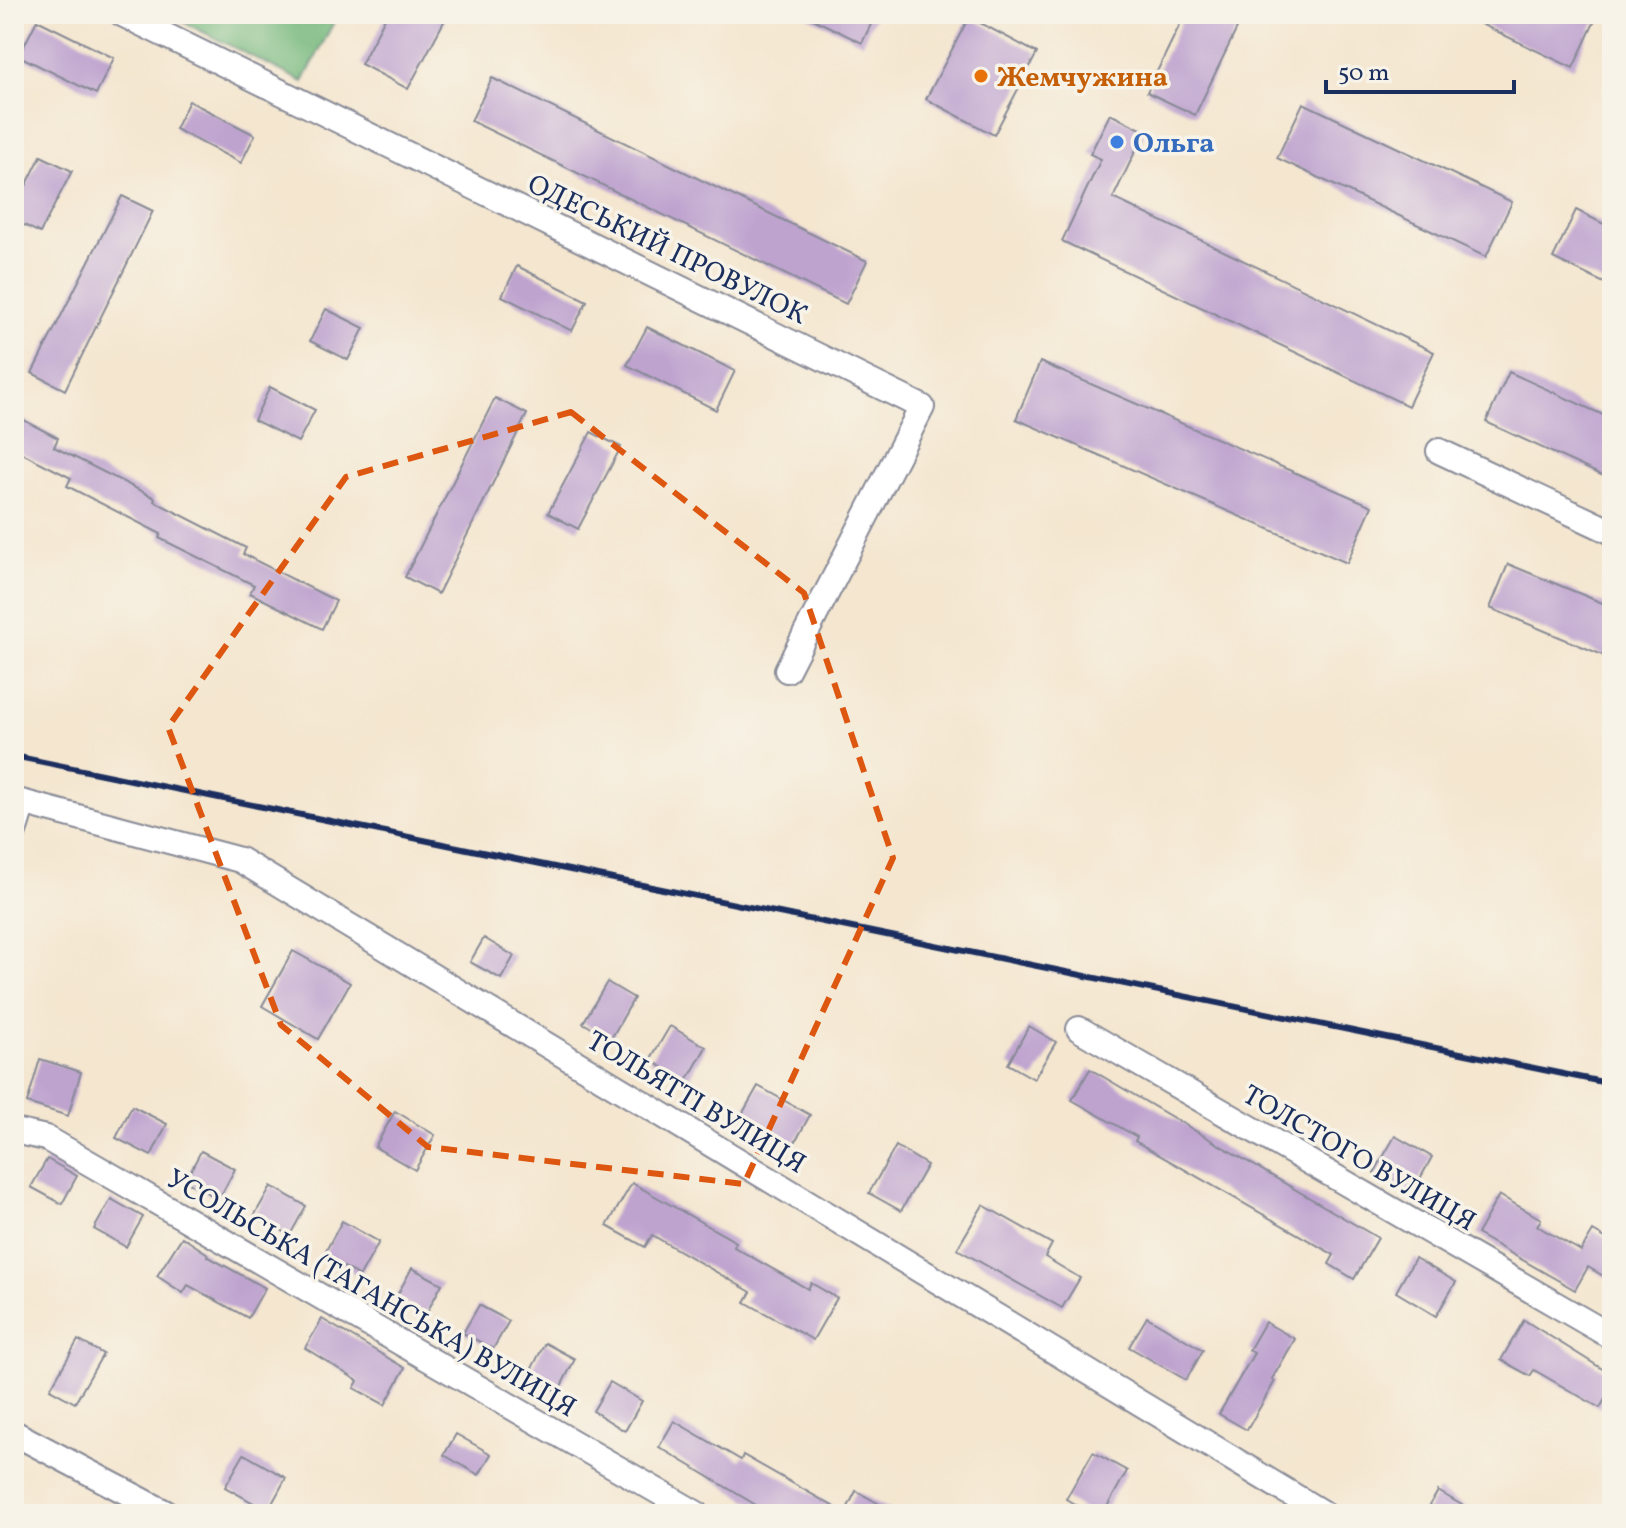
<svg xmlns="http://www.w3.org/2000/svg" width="1626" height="1528" font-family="Vollkorn,serif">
<rect width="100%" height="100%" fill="#f7f3e8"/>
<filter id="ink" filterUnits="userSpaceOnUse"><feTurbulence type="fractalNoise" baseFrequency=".0125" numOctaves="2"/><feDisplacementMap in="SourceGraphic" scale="16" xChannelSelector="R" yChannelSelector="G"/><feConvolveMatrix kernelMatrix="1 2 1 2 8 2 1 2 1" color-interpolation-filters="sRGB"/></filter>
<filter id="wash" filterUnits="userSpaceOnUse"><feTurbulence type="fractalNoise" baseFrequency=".006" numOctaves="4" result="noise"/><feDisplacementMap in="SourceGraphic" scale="32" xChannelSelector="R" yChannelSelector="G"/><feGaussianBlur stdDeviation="1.8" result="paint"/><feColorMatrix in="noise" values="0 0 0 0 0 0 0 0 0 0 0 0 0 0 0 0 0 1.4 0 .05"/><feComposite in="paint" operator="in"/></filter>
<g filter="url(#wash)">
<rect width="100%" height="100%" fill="#f4e6cf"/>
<polygon fill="#74b87c" stroke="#48746d" stroke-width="2" points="167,14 338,14 303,82"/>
<g id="blocks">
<g fill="#bea3cf">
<polygon points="387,14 448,14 408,89 361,64"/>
<polygon points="803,14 876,14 862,43"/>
<polygon points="1185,14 1244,14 1195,115 1147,92"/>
<polygon points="1460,14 1598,14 1573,68"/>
<polygon points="969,17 1037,53 994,135 926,99"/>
<polygon points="37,20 114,58 96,94 19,56"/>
<polygon points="492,78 867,261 846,304 471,121"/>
<polygon points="189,101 255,135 241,163 175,129"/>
<polygon points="1303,103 1512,202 1486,257 1277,158"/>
<polygon points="1110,114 1145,131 1113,198 1434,352 1408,406 1062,241 1101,159 1090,154"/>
<polygon points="41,156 72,171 40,233 14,220 14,210"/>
<polygon points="122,196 153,211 65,390 32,373"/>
<polygon points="1576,210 1612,228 1612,287 1553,258"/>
<polygon points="517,266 587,301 572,331 502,296"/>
<polygon points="326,309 364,328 348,360 310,341"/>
<polygon points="647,327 735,371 716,410 627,365"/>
<polygon points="1040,362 1372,506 1347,563 1016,419"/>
<polygon points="1509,372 1612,419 1612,480 1486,422"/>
<polygon points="270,387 315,410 298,442 254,420"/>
<polygon points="495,398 527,414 438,594 405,577"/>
<polygon points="14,415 58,438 54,447 155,498 154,501 246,548 243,554 336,601 322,629 250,593 254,585 159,538 161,534 67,486 71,478 14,449"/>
<polygon points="591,432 621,447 578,529 548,513"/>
<polygon points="1508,564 1612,607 1612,659 1490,608"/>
<polygon points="484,938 514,956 501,979 470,962"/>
<polygon points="293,951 350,983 318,1039 262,1006"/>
<polygon points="607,982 634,998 611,1039 583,1023"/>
<polygon points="670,1026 706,1047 687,1081 650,1060"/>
<polygon points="1029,1026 1056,1042 1034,1079 1008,1064"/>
<polygon points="40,1059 81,1072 68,1116 27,1103"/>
<polygon points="1090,1069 1378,1238 1354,1279 1329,1264 1334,1255 1135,1141 1137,1137 1072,1100"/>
<polygon points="758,1086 810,1115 793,1146 741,1116"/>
<polygon points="132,1106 167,1124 151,1156 116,1138"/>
<polygon points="395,1111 435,1135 415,1170 375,1147"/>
<polygon points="1395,1136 1432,1157 1411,1195 1374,1173"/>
<polygon points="896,1146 927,1165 901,1211 869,1193"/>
<polygon points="201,1151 235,1169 219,1199 185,1181"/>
<polygon points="47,1159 77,1176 62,1204 31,1187"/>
<polygon points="632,1183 736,1242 734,1247 808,1289 811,1283 837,1298 813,1340 745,1302 751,1292 652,1235 645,1247 607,1226"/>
<polygon points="271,1186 306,1206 290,1235 254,1216"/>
<polygon points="1499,1195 1541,1219 1537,1226 1581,1251 1593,1231 1612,1242 1612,1281 1588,1267 1575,1290 1477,1234"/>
<polygon points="111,1199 143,1217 126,1247 94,1229"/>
<polygon points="983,1205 1052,1244 1045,1257 1080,1278 1062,1308 957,1249"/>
<polygon points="342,1221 379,1242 360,1276 323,1256"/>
<polygon points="182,1237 208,1254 207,1256 265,1288 248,1318 188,1285 183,1293 157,1276"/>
<polygon points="1415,1258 1456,1282 1436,1316 1396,1292"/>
<polygon points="412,1268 442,1284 426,1314 396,1297"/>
<polygon points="479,1305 509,1321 493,1349 463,1333"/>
<polygon points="1147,1317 1203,1350 1186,1380 1129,1347"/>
<polygon points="322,1319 405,1368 385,1405 354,1388 358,1381 305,1348"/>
<polygon points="1524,1320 1612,1375 1612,1387 1600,1408 1534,1370 1530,1376 1501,1360"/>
<polygon points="1265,1322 1295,1339 1272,1379 1275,1381 1247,1430 1219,1414 1254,1353 1249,1350"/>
<polygon points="78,1340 103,1354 75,1403 50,1389"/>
<polygon points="545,1343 575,1359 558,1392 528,1376"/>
<polygon points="610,1382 642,1401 625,1431 593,1411"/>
<polygon points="674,1421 741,1460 743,1455 845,1513 856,1491 897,1514 771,1514 659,1447"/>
<polygon points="456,1434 491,1454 479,1475 444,1455"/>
<polygon points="1093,1452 1127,1471 1103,1514 1091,1514 1066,1499"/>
<polygon points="244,1454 286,1478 268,1511 225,1487"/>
<polygon points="1438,1491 1477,1514 1425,1514"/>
</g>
</g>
</g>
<g filter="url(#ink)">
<use href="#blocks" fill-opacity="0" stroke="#888a96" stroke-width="2"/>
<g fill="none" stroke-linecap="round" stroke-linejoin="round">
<defs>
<g id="street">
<polyline points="122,14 922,407 787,670"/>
<polyline points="1439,451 1612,532"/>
<polyline points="14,800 240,860 1324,1514"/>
<polyline points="14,832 23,803"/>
<polyline points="1079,1029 1612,1337"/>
<polyline points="14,1131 46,1138 697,1514"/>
<polyline points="14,1433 168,1514"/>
</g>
</defs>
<use href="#street" stroke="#888a96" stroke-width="28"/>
<use href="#street" stroke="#fff" stroke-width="24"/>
<polyline stroke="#1b2f5e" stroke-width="6" points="14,756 1612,1084"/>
</g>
</g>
<path fill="none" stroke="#de5710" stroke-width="6" stroke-dasharray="16 10" stroke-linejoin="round" d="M571,412L804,593L893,858L744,1184L428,1147L281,1025L168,727L346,477Z"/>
<circle fill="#e8710a" stroke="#f7f3e8" stroke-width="3" cx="981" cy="76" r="8"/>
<circle fill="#3f7fe0" stroke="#f7f3e8" stroke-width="3" cx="1117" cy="142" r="8"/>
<g text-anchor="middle" stroke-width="7" stroke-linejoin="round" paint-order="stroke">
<g font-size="28" font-weight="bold" fill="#c56008" stroke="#f7f3e8" text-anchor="start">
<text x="997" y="86">Жемчужина</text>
</g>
<g font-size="28" font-weight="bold" fill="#366cbe" stroke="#f7f3e8" text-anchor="start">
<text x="1133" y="152">Ольга</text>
</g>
<g font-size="28" fill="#1b2f5e" stroke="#f7f3e8">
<text transform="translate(668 248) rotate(26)" y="10">ОДЕСЬКИЙ ПРОВУЛОК</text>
<text transform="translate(697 1101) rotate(31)" y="10">ТОЛЬЯТТІ ВУЛИЦЯ</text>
<text transform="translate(1360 1157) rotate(30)" y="10">ТОЛСТОГО ВУЛИЦЯ</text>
<text transform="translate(372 1292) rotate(30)" y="10">УСОЛЬСЬКА (ТАГАНСЬКА) ВУЛИЦЯ</text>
</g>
</g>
<rect width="1626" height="1528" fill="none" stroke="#f7f3e8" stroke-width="48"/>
<path d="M1326 80v12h188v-12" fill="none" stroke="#1b2f5e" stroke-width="4"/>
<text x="1338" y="80" font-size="24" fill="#1b2f5e" stroke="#f7f3e8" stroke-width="6" paint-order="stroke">50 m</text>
</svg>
